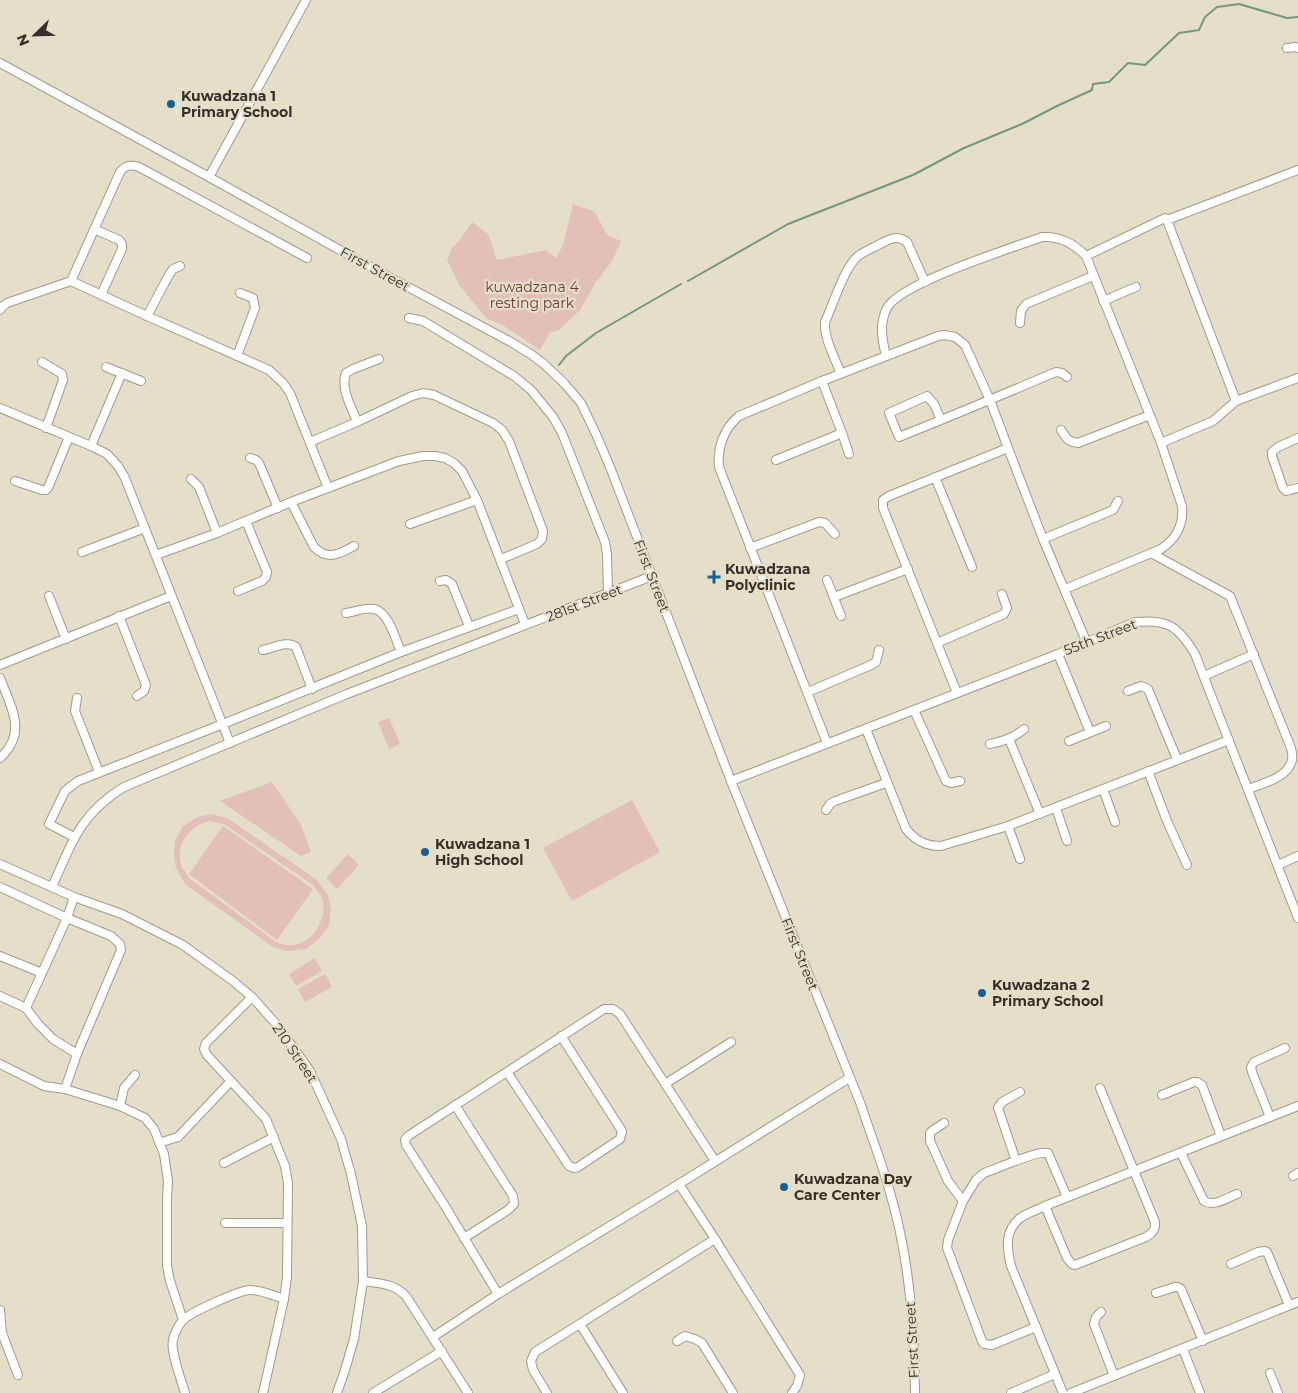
<svg xmlns="http://www.w3.org/2000/svg" width="1298" height="1393" font-family="Montserrat,sans-serif">
<rect width="100%" height="100%" fill="#e5dfca"/>
<g fill="#e2bfb8" fill-rule="evenodd">
<polygon points="573,204 595,212 607,235 621,241 612,261 596,282 580,310 558,331 550,332 540,350 504,326 486,318 460,286 447,260 452,248 460,240 472,222 488,234 497,260 546,250 556,258 563,245"/>
<polygon points="389,718 400,744 389,749 378,722"/>
<polygon points="272,782 301,825 311,852 301,856 220,801"/>
<polygon points="632,800 660,852 572,901 543,848"/>
<path d="M211,814L227,818L317,880L328,895L331,910L329,926L320,938L306,949L287,951L273,947L185,884L176,868L174,854L175,841L183,826L197,817ZM209,821L224,824L313,885C316,889 320,894 322,898C329,919 311,947 288,945C284,945 280,943 276,942L189,878C187,874 184,871 182,867C174,846 189,826 209,821Z"/>
<polygon points="223,826 313,889 277,940 189,874"/>
<polygon points="348,854 359,865 337,889 326,878"/>
<polygon points="315,958 322,971 296,986 289,974"/>
<polygon points="325,974 332,987 305,1002 298,989"/>
</g>
<g fill="none" stroke-linecap="round" stroke-linejoin="round">
<g stroke="#74977e" stroke-width="2">
<polyline points="688,281 788,224 913,175 964,148 1022,124 1057,106 1092,90 1093,84 1109,82 1128,63 1145,65 1179,33 1199,30 1205,17 1217,7 1239,4 1287,18 1298,17"/>
<polyline points="559,365 566,356 596,333 681,284"/>
</g>
<defs>
<g id="minor">
<polyline points="1287,48 1296,47 1298,48"/>
<path d="M0,63L209,177L365,264L511,342L532,355L544,364L564,383L581,403L596,434L610,467L731,781L861,1105C870,1133 881,1160 889,1189C909,1255 915,1325 915,1393"/>
<polyline points="209,177 306,0"/>
<polyline points="1167,220 1298,170"/>
<polyline points="94,229 119,240 122,244 122,249 101,295"/>
<polyline points="1086,256 1165,218 1167,220 1236,401"/>
<path d="M307,258L139,167C130,164 126,165 120,172L71,281L147,316L269,370L283,383L290,393L328,488"/>
<polyline points="1103,301 1136,287"/>
<polyline points="0,310 3,306 7,303 71,281"/>
<polyline points="147,316 169,275 173,269 180,266"/>
<polyline points="409,318 423,321 514,376 531,390 553,417 562,433 605,542 607,554 608,593"/>
<polyline points="1020,323 1021,311 1026,304 1093,276"/>
<polyline points="237,356 255,308 253,298 240,293"/>
<path d="M886,356C882,339 879,324 887,308C900,283 1012,248 1042,237C1060,236 1073,243 1086,256L1161,443L1182,506C1184,524 1176,539 1161,549L1065,589"/>
<polyline points="42,362 62,374 63,380 46,428"/>
<polyline points="106,367 141,381"/>
<path d="M841,374C835,358 824,339 825,322C833,305 844,268 858,256C865,251 875,247 882,243C892,238 898,235 907,242L925,282"/>
<polyline points="0,408 91,446 107,454 118,466 125,478 230,743"/>
<path d="M941,420L934,404L927,396L889,413L899,437C952,416 1004,394 1056,372L1062,373L1067,377"/>
<path d="M357,422C352,407 340,389 346,373L353,369L379,359"/>
<path d="M1061,430C1066,438 1068,442 1078,443L1150,415"/>
<polyline points="842,433 849,454"/>
<polyline points="1298,438 1278,447 1272,452 1272,456 1283,488 1286,491 1298,488"/>
<polyline points="310,442 357,422 412,396 423,393 434,395 493,423 502,430 509,441 543,531 542,539 537,544 501,559"/>
<polyline points="1161,443 1213,421 1236,401 1298,378"/>
<polyline points="91,446 122,373"/>
<polyline points="250,458 256,460 259,463 278,508"/>
<polyline points="776,460 842,433 822,381"/>
<polyline points="935,477 972,567"/>
<polyline points="191,479 199,487 217,533"/>
<polyline points="15,481 42,490 46,490 48,488 69,437"/>
<path d="M291,502L314,547C328,561 339,554 354,546"/>
<polyline points="410,524 477,500"/>
<polyline points="1043,539 1113,510 1118,501"/>
<polyline points="750,548 819,522 825,523 835,534"/>
<polyline points="82,552 145,528"/>
<path d="M1151,553L1230,596L1291,748C1292,752 1293,756 1292,760C1288,778 1263,783 1249,789"/>
<polyline points="156,555 217,533 291,502 399,461 423,456 435,456 445,458 454,463 462,471 477,500 525,624"/>
<polyline points="827,580 841,616"/>
<polyline points="440,581 446,580 452,584 469,626"/>
<polyline points="238,591 262,581 266,577 267,572 246,521"/>
<polyline points="49,596 66,639"/>
<polyline points="834,597 908,569"/>
<path d="M346,613C354,612 366,607 374,609C388,611 396,640 401,652"/>
<polyline points="119,616 146,685 144,691 137,696"/>
<polyline points="937,643 1004,614 1007,608 1002,594"/>
<path d="M263,650C273,648 288,640 296,647L312,689"/>
<polyline points="1058,654 1090,732"/>
<polyline points="0,665 171,596"/>
<polyline points="1204,676 1254,654"/>
<path d="M0,678C11,707 28,733 0,758"/>
<polyline points="1128,691 1141,686 1148,689 1177,759"/>
<polyline points="808,692 871,665 876,662 879,650"/>
<polyline points="957,693 883,508 883,500 889,496 1008,448"/>
<polyline points="77,698 75,711 99,772"/>
<polyline points="914,710 946,781 951,783 960,781"/>
<path d="M866,729L906,829C916,841 926,846 941,846L1008,826L1229,740"/>
<polyline points="1009,739 1040,814"/>
<polyline points="1069,741 1106,726"/>
<path d="M827,743L719,467C717,448 724,428 739,416L822,381L938,336L944,335L955,337L965,345L990,400L1008,448L1043,539L1086,641"/>
<path d="M990,744C1003,741 1014,738 1024,729"/>
<polyline points="1148,771 1167,821 1187,865"/>
<path d="M731,781L1058,654L1135,622C1168,619 1178,626 1195,654L1298,918"/>
<polyline points="1103,789 1115,822"/>
<polyline points="1056,808 1067,841"/>
<polyline points="826,810 830,804 835,801 886,783"/>
<polyline points="1008,826 1020,859"/>
<polyline points="74,837 49,824 65,791 78,781 223,724 401,652 519,609"/>
<polyline points="0,864 74,897 122,914 183,945 233,981 252,997 277,1025 310,1071 341,1139 351,1174 362,1226 363,1281 354,1339 345,1370 337,1393"/>
<polyline points="1278,865 1298,856"/>
<polyline points="0,887 67,918 111,936 120,944 121,950 77,1054 65,1089"/>
<path d="M52,887C72,842 80,814 124,787L347,694L652,576"/>
<polyline points="0,956 42,973"/>
<polyline points="0,996 26,1008 67,918 74,897"/>
<polyline points="252,997 206,1043 204,1049 207,1055 266,1119 285,1166 288,1183 287,1277 284,1299 263,1393"/>
<polyline points="26,1008 38,1024 53,1039 77,1054"/>
<polyline points="0,1064 44,1086 65,1089 120,1106 145,1118 154,1129 164,1154 168,1181 167,1200 167,1266 170,1281 183,1320"/>
<polyline points="507,1072 569,1166 574,1168 578,1167 620,1139 622,1131 561,1036"/>
<polyline points="665,1084 731,1042"/>
<polyline points="1162,1095 1194,1082 1197,1082 1202,1085 1221,1136"/>
<polyline points="455,1105 513,1196 514,1204 508,1210 464,1238"/>
<polyline points="120,1106 124,1088 135,1075"/>
<polyline points="1270,1117 1252,1072 1251,1067 1254,1062 1285,1048"/>
<polyline points="944,1123 932,1131 930,1133 930,1141 948,1181 963,1201"/>
<polyline points="159,1143 178,1137 231,1081"/>
<path d="M1181,1153L1204,1201C1214,1207 1227,1198 1237,1194"/>
<polyline points="1016,1161 998,1108 1002,1102 1020,1092"/>
<polyline points="224,1163 274,1137"/>
<polyline points="1293,1176 1298,1173"/>
<path d="M1045,1206L1067,1258L1072,1264L1075,1265L1146,1237C1153,1233 1156,1229 1155,1222L1100,1088"/>
<polyline points="225,1223 287,1223"/>
<polyline points="1231,1264 1258,1252 1265,1251 1267,1252 1289,1305"/>
<path d="M363,1281C381,1284 393,1283 406,1296L468,1393"/>
<polyline points="1156,1293 1175,1287 1178,1287 1181,1289 1203,1341"/>
<polyline points="498,1294 445,1206 406,1145 405,1140 408,1136 604,1009 613,1009 620,1014 715,1161"/>
<polyline points="0,1310 2,1333 18,1375"/>
<polyline points="1101,1312 1096,1317 1094,1324 1114,1376"/>
<polyline points="580,1324 623,1393"/>
<path d="M1036,1327L992,1345L984,1344L982,1341L949,1253L947,1248L948,1240L963,1201L976,1180L984,1173C996,1169 1038,1150 1048,1153L1067,1197"/>
<polyline points="433,1337 498,1294 679,1184"/>
<polyline points="677,1341 685,1336 695,1339 702,1343 733,1393"/>
<polyline points="1183,1349 1200,1393"/>
<polyline points="1270,1373 1278,1393"/>
<path d="M185,1393C182,1382 170,1351 173,1340C174,1334 179,1324 183,1320C191,1312 240,1290 250,1290C262,1290 274,1296 284,1299"/>
<polyline points="373,1393 442,1351"/>
<polyline points="547,1393 533,1370 531,1361 535,1352 715,1239"/>
<polyline points="792,1393 797,1386 800,1375 715,1239 679,1184 849,1078"/>
<polyline points="1011,1393 1055,1374"/>
<path d="M1063,1393L1011,1266C1007,1249 1004,1231 1020,1218C1027,1213 1037,1210 1045,1206L1298,1106"/>
<polyline points="1071,1393 1298,1302"/>
</g>
</defs>
<use href="#minor" stroke="#a09a87" stroke-width="10"/>
<use href="#minor" stroke="#fff" stroke-width="8"/>
</g>
<g fill="#1a5f94" stroke="#e5dfca" stroke-width="2">
<circle cx="171" cy="104" r="5"/>
<path d="M711.5 569.5h5v5h5v5h-5v5h-5v-5h-5v-5h5z"/>
<circle cx="425" cy="852" r="5"/>
<circle cx="982" cy="993" r="5"/>
<circle cx="784" cy="1187" r="5"/>
</g>
<g text-anchor="middle" stroke-width="4.5" stroke-linejoin="round" paint-order="stroke">
<g font-size="14" font-weight="bold" fill="#34312a" stroke="#e5dfca" text-anchor="start">
<text x="181" y="101">Kuwadzana 1<tspan x="181" dy="16">Primary School</tspan></text>
<text x="725" y="574">Kuwadzana<tspan x="725" dy="16">Polyclinic</tspan></text>
<text x="435" y="849">Kuwadzana 1<tspan x="435" dy="16">High School</tspan></text>
<text x="992" y="990">Kuwadzana 2<tspan x="992" dy="16">Primary School</tspan></text>
<text x="794" y="1184">Kuwadzana Day<tspan x="794" dy="16">Care Center</tspan></text>
</g>
<g font-size="14" fill="#34312a" stroke="#e5dfca">
<text transform="translate(375 269) rotate(29)" y="5">First Street</text>
<text transform="translate(652 576) rotate(69)" y="5">First Street</text>
<text transform="translate(584 603) rotate(-21)" y="5">281st Street</text>
<text transform="translate(1100 637) rotate(-21)" y="5">55th Street</text>
<text transform="translate(800 954) rotate(68)" y="5">First Street</text>
<text transform="translate(295 1053) rotate(56)" y="5">210 Street</text>
<text transform="translate(912 1340) rotate(-93)" y="5">First Street</text>
</g>
<g font-size="14" fill="#733930" stroke="#e5dfca">
<text x="532" y="292">kuwadzana 4<tspan x="532" dy="16">resting park</tspan></text>
</g>
</g>
<g transform="translate(35 35) rotate(247)" stroke="#e5dfca" stroke-width="4" paint-order="stroke">
<path d="M0-4L9 19L0 12L-9 19Z" fill="#34312a"/>
<text y="-8" font-size="14" font-weight="bold" text-anchor="middle" fill="#34312a">N</text>
</g>
</svg>
